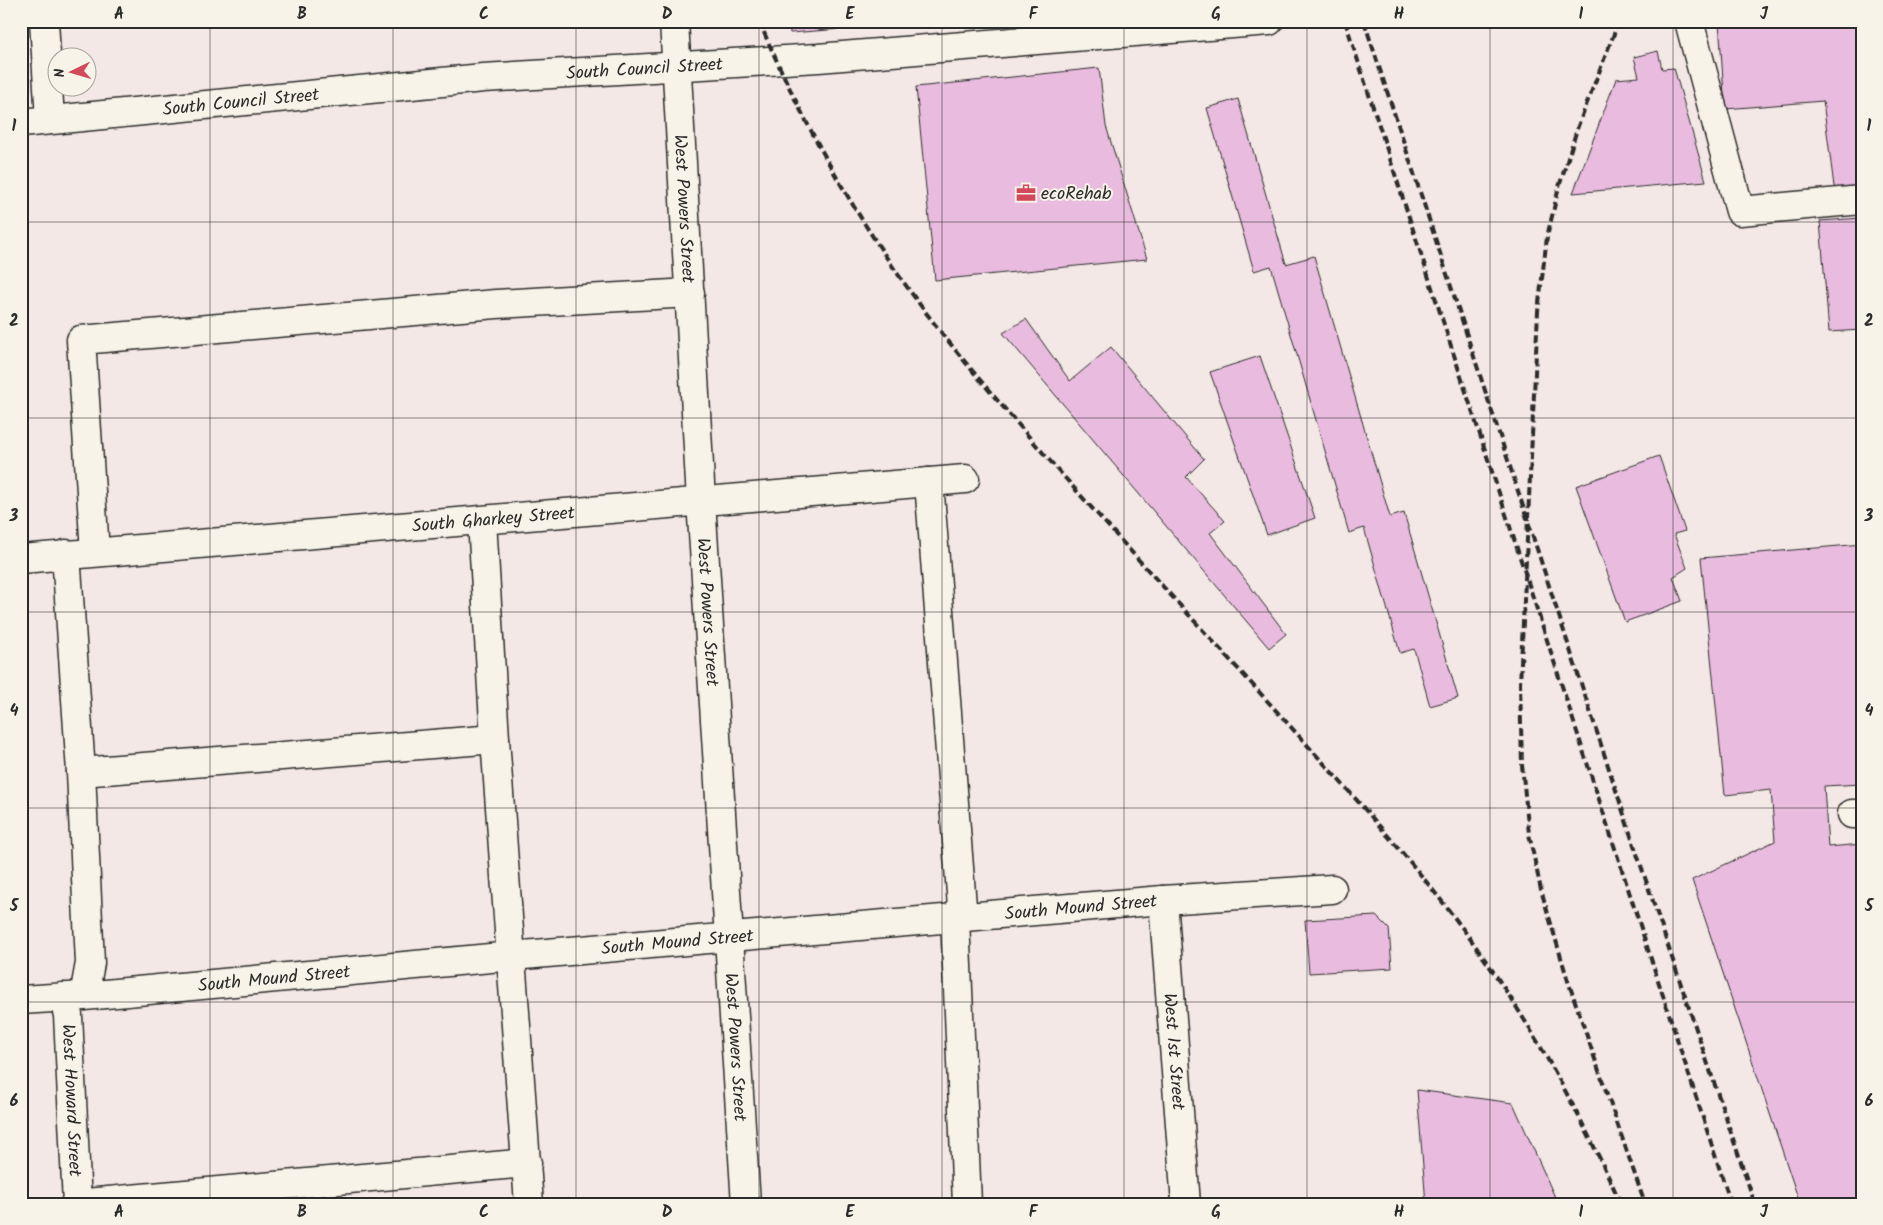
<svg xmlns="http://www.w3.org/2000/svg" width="1883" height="1225" font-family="Kalam,sans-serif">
<rect width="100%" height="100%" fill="#f4e8e6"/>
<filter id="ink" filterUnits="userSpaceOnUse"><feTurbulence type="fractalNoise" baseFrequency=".02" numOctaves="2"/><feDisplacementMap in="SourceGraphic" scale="10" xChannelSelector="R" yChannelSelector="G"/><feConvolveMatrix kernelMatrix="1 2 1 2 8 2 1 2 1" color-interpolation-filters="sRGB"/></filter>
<g filter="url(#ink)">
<g fill="#e9bcdf" stroke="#2b2b2b">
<polygon points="789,21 943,21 790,33"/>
<polygon points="1719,21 1862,21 1862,200 1836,202 1823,101 1725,109"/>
<polygon points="1658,51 1662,69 1674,68 1706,181 1573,193 1616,79 1639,77 1634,57"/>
<polygon points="1099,68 1106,126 1147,259 935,280 916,87"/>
<polygon points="1238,99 1286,264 1314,256 1390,517 1404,513 1458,698 1430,706 1414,649 1400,653 1364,528 1349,533 1271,266 1254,271 1207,108"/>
<polygon points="1862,218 1862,330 1829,332 1820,221"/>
<polygon points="1026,319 1070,381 1111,347 1204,459 1186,477 1225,521 1210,533 1286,634 1269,648 1003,333"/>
<polygon points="1260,356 1315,518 1267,535 1210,372"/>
<polygon points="1659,456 1685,531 1674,534 1687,568 1673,577 1682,601 1625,622 1576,486"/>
<polygon points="1862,544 1862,784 1824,786 1828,847 1862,844 1862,1204 1800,1204 1692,880 1775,841 1771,790 1725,795 1701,558"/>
<polygon points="1376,916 1389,929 1392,968 1309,973 1305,920"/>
<polygon points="1417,1090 1513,1103 1558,1204 1426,1204"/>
</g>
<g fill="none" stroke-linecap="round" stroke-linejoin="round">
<defs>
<g id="minor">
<polyline points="44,21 50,120"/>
<path id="s1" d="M674,21L701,501L746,1204"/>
<polyline points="1689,21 1740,211 1862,200"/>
<path id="s2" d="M21,123L483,78L818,58L1269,21"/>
<polyline points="929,482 962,906 955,918 967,1204"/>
<polyline points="482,521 495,739 529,1204"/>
<polyline points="95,552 81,340 496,304 690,293"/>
<polyline points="66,554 81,772 90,963 84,996"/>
<path id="s3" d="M21,559L965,479"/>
<polyline points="81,772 495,739"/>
<polyline points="1852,814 1862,814"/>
<path id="s4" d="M1163,900L1186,1204"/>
<path id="s5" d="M63,997L68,1015L77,1204"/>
<path id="s6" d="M21,1000L84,996L512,956L1163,900L1332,889"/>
<polyline points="75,1204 527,1163"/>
</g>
</defs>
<use href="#minor" stroke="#2b2b2b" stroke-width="31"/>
<use href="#minor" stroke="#f7f3e8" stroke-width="28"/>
<g stroke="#2b2b2b" stroke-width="4" stroke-dasharray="8 4" stroke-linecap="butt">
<path d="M759,21C798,112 845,199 902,280C943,338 990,392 1037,446C1120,541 1206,633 1290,726C1346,788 1403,850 1454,917C1521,1005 1575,1102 1621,1204"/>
<polyline points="1345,21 1731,1204"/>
<polyline points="1364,21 1632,839 1755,1204"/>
<polyline points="1619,21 1578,126 1559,187 1547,237 1538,311 1520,684 1522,765 1529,834 1541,890 1568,981 1645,1204"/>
</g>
</g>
</g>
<path fill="none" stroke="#2b2b2b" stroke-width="1" stroke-opacity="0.55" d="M210,21V1204M393,21V1204M576,21V1204M759,21V1204M942,21V1204M1124,21V1204M1307,21V1204M1490,21V1204M1673,21V1204M21,222H1862M21,418H1862M21,612H1862M21,808H1862M21,1002H1862"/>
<defs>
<symbol id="office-bare" viewBox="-9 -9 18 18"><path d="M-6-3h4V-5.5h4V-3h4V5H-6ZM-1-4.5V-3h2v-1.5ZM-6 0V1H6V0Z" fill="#d1495b" stroke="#f7f3e8" stroke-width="2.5" paint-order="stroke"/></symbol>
</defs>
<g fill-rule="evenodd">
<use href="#office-bare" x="1012" y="179" width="28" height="28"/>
</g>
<g text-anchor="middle" stroke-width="4" stroke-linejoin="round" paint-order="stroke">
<g font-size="18" fill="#2b2b2b" stroke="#f7f3e8">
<text dy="6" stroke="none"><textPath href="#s2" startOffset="626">South Council Street</textPath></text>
<text dy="6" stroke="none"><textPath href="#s2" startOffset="221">South Council Street</textPath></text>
<text dy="6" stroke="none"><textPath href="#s1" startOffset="188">West Powers Street</textPath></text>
<text dy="6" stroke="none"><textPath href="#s3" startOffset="474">South Gharkey Street</textPath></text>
<text dy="6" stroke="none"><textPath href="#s1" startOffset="592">West Powers Street</textPath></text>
<text dy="6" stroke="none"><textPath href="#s6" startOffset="1064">South Mound Street</textPath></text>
<text dy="6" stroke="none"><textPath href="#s6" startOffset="659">South Mound Street</textPath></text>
<text dy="6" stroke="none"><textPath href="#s6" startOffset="254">South Mound Street</textPath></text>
<text dy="6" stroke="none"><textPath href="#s1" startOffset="1028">West Powers Street</textPath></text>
<text dy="6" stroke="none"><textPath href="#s4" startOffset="152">West 1st Street</textPath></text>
<text dy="6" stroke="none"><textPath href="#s5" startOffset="104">West Howard Street</textPath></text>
</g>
<g font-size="18" fill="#2b2b2b" stroke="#f7f3e8" text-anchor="start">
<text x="1041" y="199">ecoRehab</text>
</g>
</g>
<rect width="1883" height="1225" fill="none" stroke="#f7f3e8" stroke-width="55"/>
<g transform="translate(72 72) rotate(265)"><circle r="24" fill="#f7f3e8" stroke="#a5a39c"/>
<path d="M0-4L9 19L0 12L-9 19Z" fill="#d1495b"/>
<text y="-8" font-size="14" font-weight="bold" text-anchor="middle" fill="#2b2b2b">N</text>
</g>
<rect x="28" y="28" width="1828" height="1170" fill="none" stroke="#2b2b2b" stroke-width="2"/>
<g font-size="16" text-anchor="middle" font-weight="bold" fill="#2b2b2b">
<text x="119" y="19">A</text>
<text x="302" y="19">B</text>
<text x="484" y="19">C</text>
<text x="667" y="19">D</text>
<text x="850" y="19">E</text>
<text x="1033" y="19">F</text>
<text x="1216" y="19">G</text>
<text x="1399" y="19">H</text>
<text x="1581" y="19">I</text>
<text x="1764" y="19">J</text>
<text x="14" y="131">1</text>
<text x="1869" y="131">1</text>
<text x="14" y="326">2</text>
<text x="1869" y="326">2</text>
<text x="14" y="521">3</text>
<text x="1869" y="521">3</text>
<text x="14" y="716">4</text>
<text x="1869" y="716">4</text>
<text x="14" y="911">5</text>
<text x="1869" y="911">5</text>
<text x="14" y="1106">6</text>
<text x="1869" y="1106">6</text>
<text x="119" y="1217">A</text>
<text x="302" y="1217">B</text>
<text x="484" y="1217">C</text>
<text x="667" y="1217">D</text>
<text x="850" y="1217">E</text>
<text x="1033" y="1217">F</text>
<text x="1216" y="1217">G</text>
<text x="1399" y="1217">H</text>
<text x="1581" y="1217">I</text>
<text x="1764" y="1217">J</text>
</g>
</svg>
